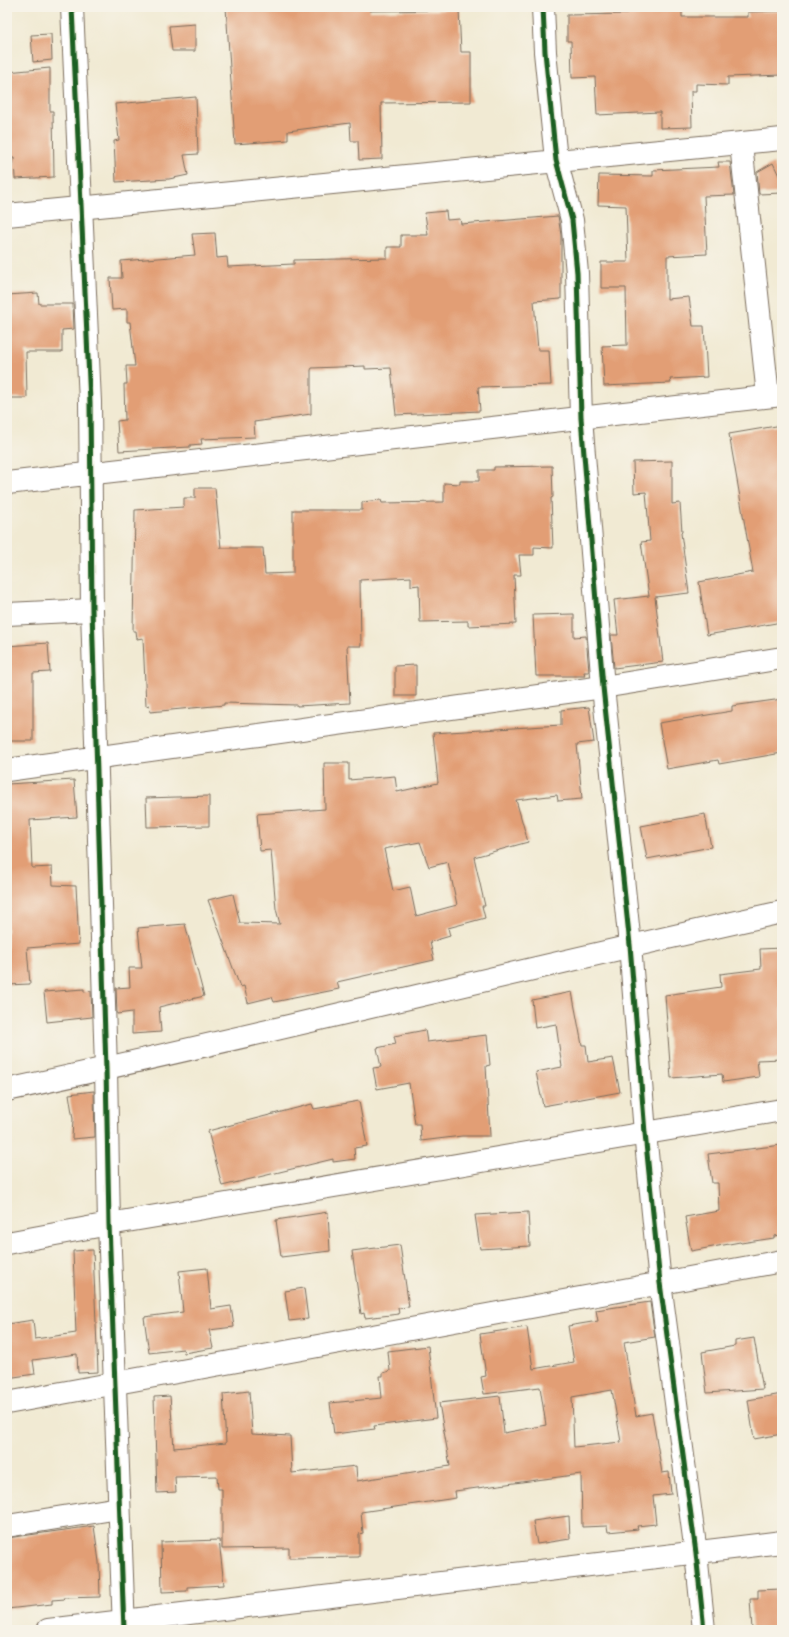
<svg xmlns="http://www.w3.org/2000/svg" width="789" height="1637" font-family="'IM FELL DW Pica',serif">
<rect width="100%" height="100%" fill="#f7f3e8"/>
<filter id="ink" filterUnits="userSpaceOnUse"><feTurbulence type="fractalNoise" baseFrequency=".025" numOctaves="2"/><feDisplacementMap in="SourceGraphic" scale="8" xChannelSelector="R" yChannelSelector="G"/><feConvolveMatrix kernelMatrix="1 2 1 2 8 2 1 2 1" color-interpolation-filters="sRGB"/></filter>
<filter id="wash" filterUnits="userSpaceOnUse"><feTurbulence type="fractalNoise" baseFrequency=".012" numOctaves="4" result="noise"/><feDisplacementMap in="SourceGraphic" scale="16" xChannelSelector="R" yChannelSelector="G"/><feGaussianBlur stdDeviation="0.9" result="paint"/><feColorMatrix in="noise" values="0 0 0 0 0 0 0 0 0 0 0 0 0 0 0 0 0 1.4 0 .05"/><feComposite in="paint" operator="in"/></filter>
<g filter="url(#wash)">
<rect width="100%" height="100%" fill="#f1ead3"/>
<g id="blocks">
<g fill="#e29e75" fill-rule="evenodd">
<polygon points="226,7 370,7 370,11 459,10 461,52 471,52 471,102 381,103 382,159 359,160 358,141 351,141 350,123 288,131 288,140 235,144"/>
<polygon points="627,7 682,8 682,17 748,17 748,12 782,11 782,75 728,77 728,85 696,84 696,91 691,91 692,127 660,128 660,112 597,115 595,77 572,78 571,41 567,41 567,15 627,14"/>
<polygon points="195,24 195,51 172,51 169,26"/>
<polygon points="51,34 52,60 33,62 31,35"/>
<polygon points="50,68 50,111 53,111 54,177 15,179 14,158 7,158 7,72"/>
<polygon points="196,97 198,154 184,155 188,175 169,179 116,182 114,141 119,140 115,104"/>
<polygon points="718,162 730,162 734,195 704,196 707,254 667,256 667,299 689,297 693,326 704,326 707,377 670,379 671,383 604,386 602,346 627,345 626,288 601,288 601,262 628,262 626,206 598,205 599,175 653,176 653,170 719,167"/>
<polygon points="773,163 782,182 782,193 759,194 757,172"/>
<polygon points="446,211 447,220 460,219 461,224 558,216 561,235 561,299 534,301 538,350 549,350 551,385 478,387 480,411 396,415 391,368 365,369 365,366 312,368 311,370 311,414 254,422 255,437 201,439 202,444 190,445 190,447 119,451 117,421 125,420 124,384 127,384 126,366 135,366 130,322 127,322 127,309 112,310 110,278 122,278 121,261 195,255 192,234 215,233 217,258 227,257 228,267 294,264 294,260 387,258 387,247 401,247 401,235 428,235 425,213"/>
<polygon points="38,293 39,304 73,304 74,329 62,330 62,352 26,352 27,398 7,398 7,295"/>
<polygon points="782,425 782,622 707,635 699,582 753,572 729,434"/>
<polygon points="672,461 672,504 680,503 682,532 681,533 689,593 655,597 663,662 614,668 611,635 618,635 614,600 649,596 641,542 650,541 646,492 634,493 633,462"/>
<polygon points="552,466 553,497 551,498 553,548 534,547 534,555 519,555 521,575 514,575 516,624 468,626 468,621 420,622 419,585 411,586 411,577 360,580 361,646 347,646 350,703 297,706 297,705 224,703 224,705 150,712 149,705 146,706 143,638 137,639 136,631 133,631 135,510 184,507 184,498 195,498 195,488 215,488 221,548 263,548 265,574 293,573 293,510 362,510 362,502 381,500 382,503 444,502 444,483 460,484 460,481 479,481 479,470 494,470 494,467"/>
<polygon points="574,614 574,637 586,636 589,672 584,672 585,676 536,676 533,615"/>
<polygon points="48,643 50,672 33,673 33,741 7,741 7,646"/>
<polygon points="416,665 416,696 395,696 395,666"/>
<polygon points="782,699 782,753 719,764 718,760 667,769 659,723 732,711 732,706"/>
<path d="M589,707L594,742L577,744L582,799L558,801L557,795L516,800L528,842L474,857L485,906H482L485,918L448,928L450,936L430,942L434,960L337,982L339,989L274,1002L272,997L248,1003L244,986L240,987L208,900L233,894L240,923L280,924L276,909L271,850L260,851L257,814L325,809L324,763H349V780L395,776L397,792L438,783L433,733L561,725V710ZM420,842L429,867L448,862L457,905L416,916L410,887L393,891L384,849Z"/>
<polygon points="74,780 77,817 30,820 32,868 52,867 53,885 76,886 79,944 27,948 30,984 7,985 7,784"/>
<polygon points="209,796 209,826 147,827 146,798"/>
<polygon points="705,814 711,847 647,859 641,826"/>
<polygon points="185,924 204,996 159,1007 161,1032 132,1034 132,1012 117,1014 116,988 130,987 129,968 142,968 138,928"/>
<polygon points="782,948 782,1059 757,1060 759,1077 723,1082 722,1074 671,1078 665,995 721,987 720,974 761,969 760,949"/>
<polygon points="84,989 84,992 91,991 92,1017 47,1022 44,992"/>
<polygon points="572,992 582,1045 586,1045 588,1062 613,1058 620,1092 543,1106 536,1072 562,1067 556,1024 535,1028 532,1000"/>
<polygon points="425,1030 427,1042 487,1035 490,1065 486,1066 490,1136 462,1136 421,1141 420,1124 415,1124 409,1083 377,1089 373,1068 381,1067 377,1048 396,1044 394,1036"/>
<polygon points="94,1091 95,1137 72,1139 73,1119 69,1094"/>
<polygon points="359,1101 367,1146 354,1148 355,1159 333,1162 333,1159 222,1186 208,1131 312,1104 314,1109"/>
<polygon points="782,1145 782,1235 774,1236 774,1238 741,1243 740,1242 691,1251 685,1217 719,1211 718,1183 712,1183 708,1154"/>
<polygon points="328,1212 330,1251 281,1257 276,1220"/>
<polygon points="528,1212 530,1246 480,1249 475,1215"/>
<polygon points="400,1245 409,1307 398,1308 399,1314 365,1318 364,1313 361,1314 352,1251"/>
<polygon points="93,1250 98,1372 78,1373 77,1354 33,1360 35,1374 7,1378 7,1324 33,1320 35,1339 76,1333 73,1251"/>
<polygon points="207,1268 211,1309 231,1306 234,1327 209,1330 213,1348 184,1353 183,1349 149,1353 144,1317 183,1312 179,1271"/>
<polygon points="304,1288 308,1319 289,1321 285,1291"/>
<path d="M650,1302L655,1337L624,1342L636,1416L652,1413L662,1473L669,1472L671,1494L653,1496L656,1524L637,1526L638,1529L608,1532L607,1526L582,1527L581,1474L455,1491L456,1498L361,1512L363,1533L359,1534V1557L289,1558V1548L222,1549V1489H218L217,1476L175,1477L176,1492L157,1493L154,1397L170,1396L174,1448L226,1443L223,1394L249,1391L252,1434L290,1436L292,1473L356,1466L357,1481L450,1466L439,1403L500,1396L504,1433L546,1425L540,1387L484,1394L481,1377L486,1376L480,1334L527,1327L533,1369L574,1362L568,1326L598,1321L596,1310ZM612,1390L621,1442L574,1447L572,1397Z"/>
<polygon points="754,1338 763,1389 707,1393 702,1352 735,1346 735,1341"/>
<polygon points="428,1346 436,1418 374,1426 375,1429 334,1434 330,1403 382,1398 380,1376 383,1376 383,1373 390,1371 388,1351"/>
<polygon points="782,1394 782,1434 754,1439 748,1400"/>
<polygon points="569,1516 570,1539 537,1544 533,1521"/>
<polygon points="94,1526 99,1562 100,1597 64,1598 65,1599 52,1600 52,1604 7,1609 7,1538"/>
<polygon points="219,1540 224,1585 187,1587 187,1591 162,1592 161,1542"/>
<polygon points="782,1589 782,1630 752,1630 750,1599 758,1599 758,1590"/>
</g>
</g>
</g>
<g filter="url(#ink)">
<use href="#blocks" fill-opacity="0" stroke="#7b6d5d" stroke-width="1"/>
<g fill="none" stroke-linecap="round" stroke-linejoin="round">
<defs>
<g id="minor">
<polyline points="72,7 90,402 92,610 106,1069 109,1224 124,1630"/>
<polyline points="543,7 545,52 556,160 572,220 577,273 581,418 603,687 630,945 645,1133 660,1283 696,1553 704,1630"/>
<polyline points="741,144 768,396"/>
<polyline points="7,215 782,139"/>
<polyline points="7,483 782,395"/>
<polyline points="7,614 92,610"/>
<polyline points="7,770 603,687 782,658"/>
<path d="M7,1090C266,1034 523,969 782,912"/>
<polyline points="7,1243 109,1224 782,1110"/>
<polyline points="7,1403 782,1261"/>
<polyline points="7,1526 119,1508"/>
<polyline points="48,1630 782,1542"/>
</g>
</defs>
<use href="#minor" stroke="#7b6d5d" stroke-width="24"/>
<use href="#minor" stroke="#fff" stroke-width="22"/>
<defs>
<g id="cycleway">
<polyline points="72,7 90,402 92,610 106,1069 109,1224 124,1630"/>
<polyline points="543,7 545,52 556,160 572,220 577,273 581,418 603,687 630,945 645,1133 660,1283 696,1553 704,1630"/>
</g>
</defs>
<use href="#cycleway" stroke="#f7f3e8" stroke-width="8"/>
<use href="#cycleway" stroke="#1b5e20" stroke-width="5"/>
</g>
</g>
<rect width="789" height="1637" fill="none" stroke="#f7f3e8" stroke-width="24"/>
</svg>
